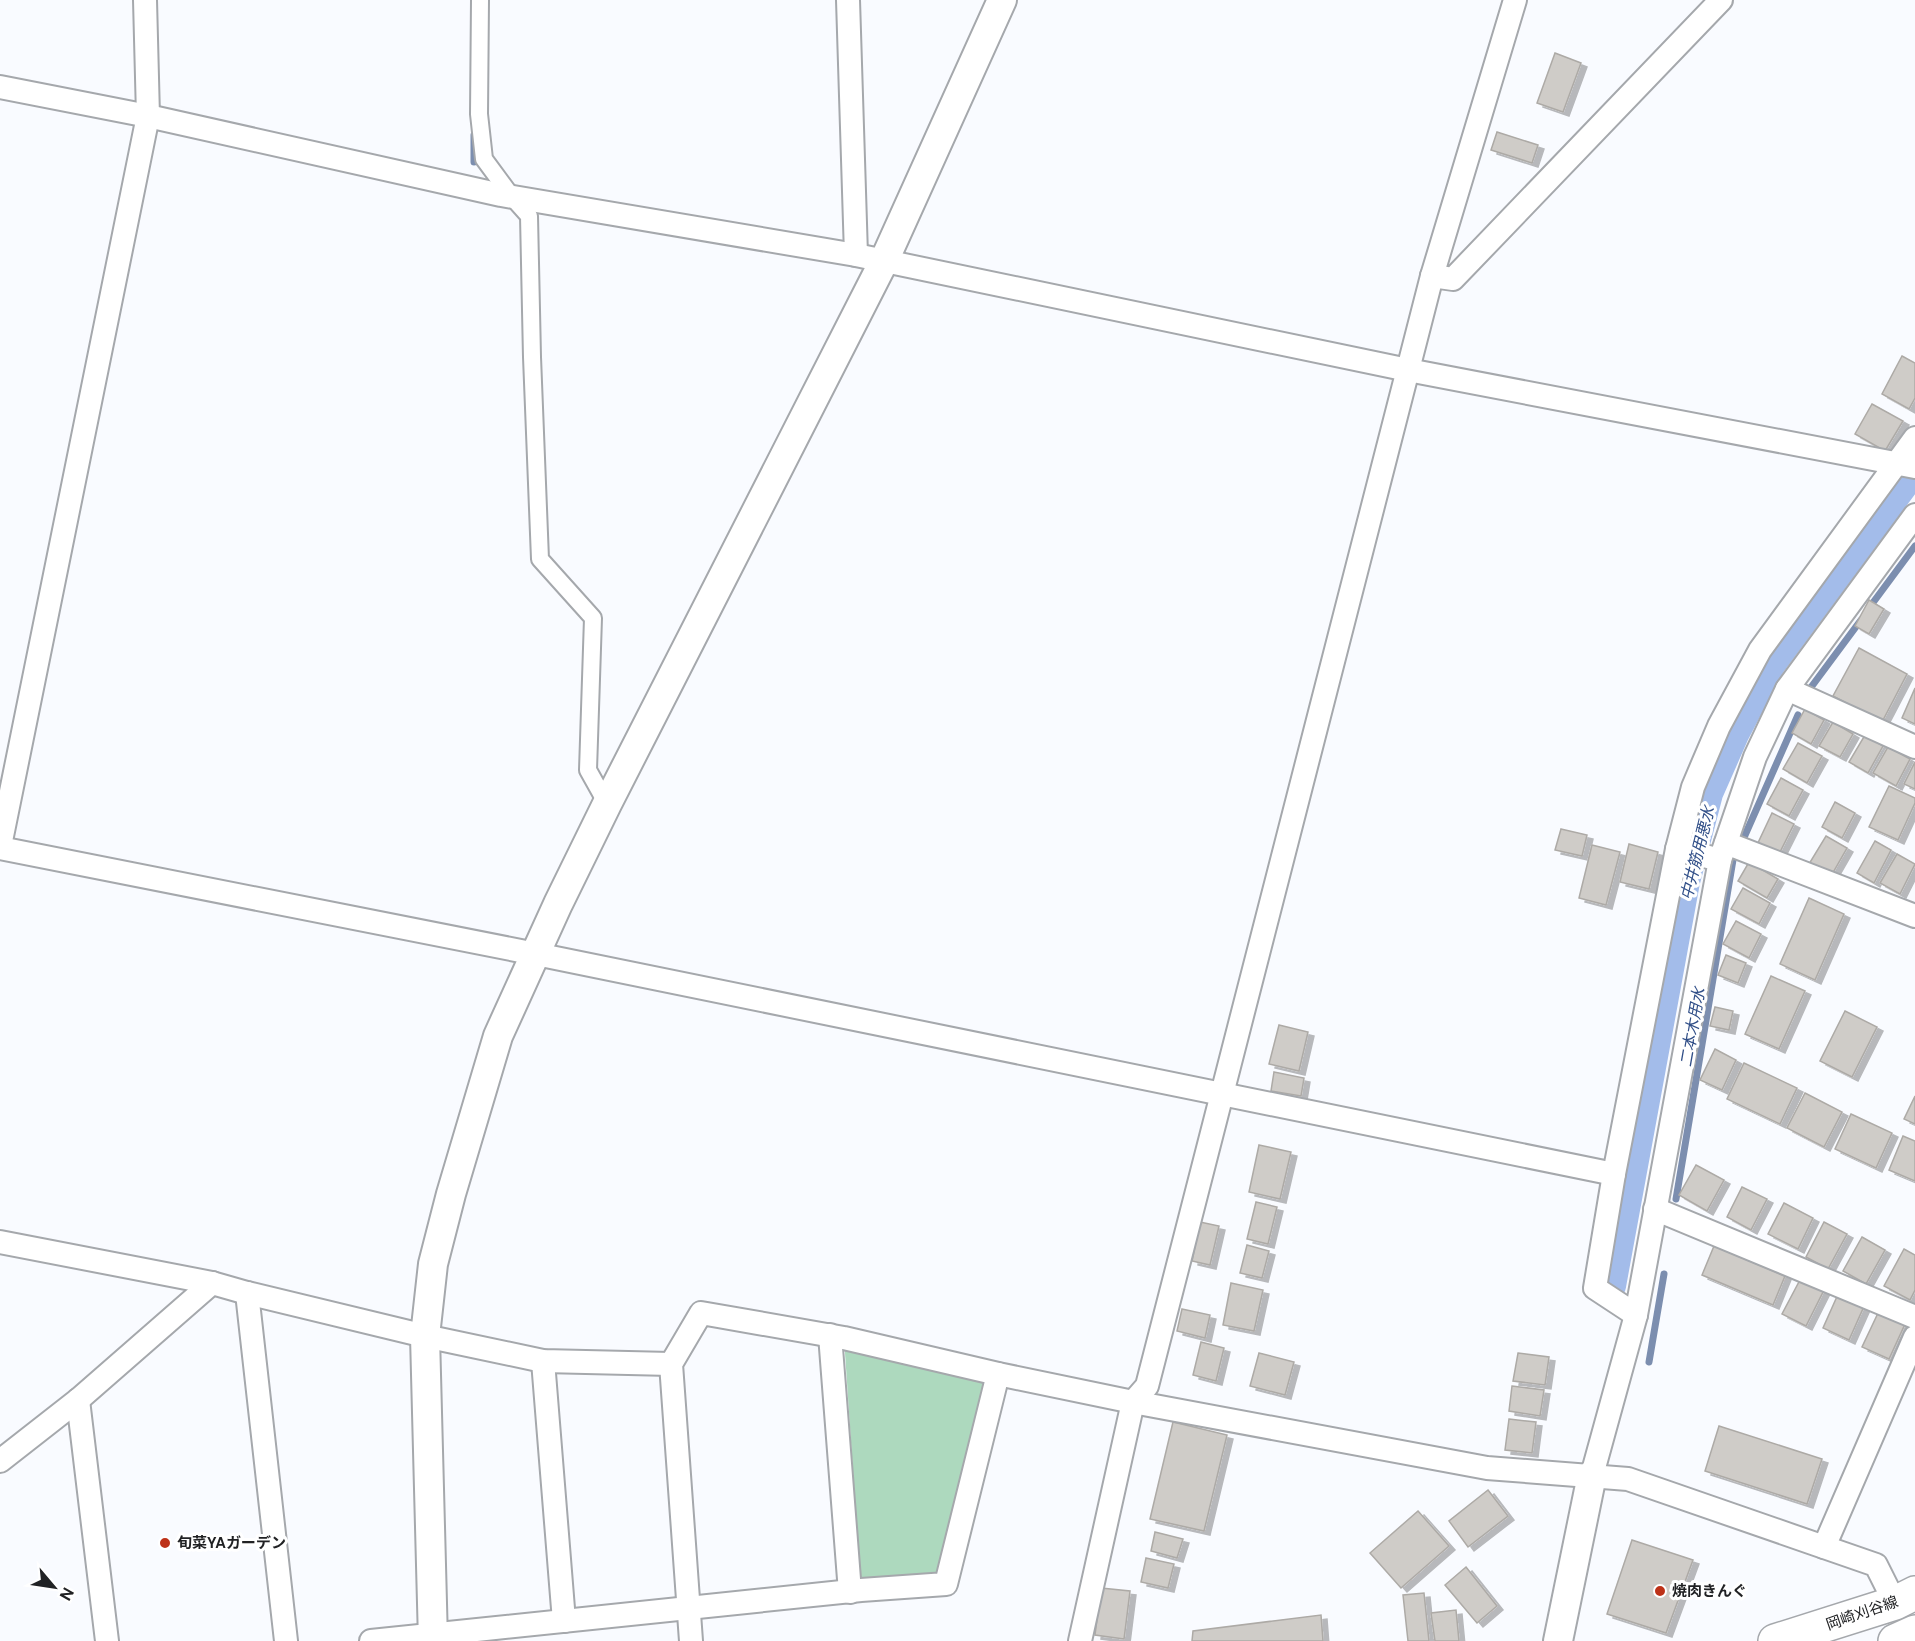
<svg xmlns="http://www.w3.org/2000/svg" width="1915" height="1641" font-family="'DM Sans','Noto Sans JP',sans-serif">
<defs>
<filter id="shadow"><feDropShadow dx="6" dy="4" stdDeviation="0" flood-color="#0004"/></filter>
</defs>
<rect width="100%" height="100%" fill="#f9fbff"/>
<polygon fill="#add9be" points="844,1338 998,1374 949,1571 861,1590"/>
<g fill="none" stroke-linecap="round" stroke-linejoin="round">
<g stroke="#7c8eaf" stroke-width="7">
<polyline points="474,135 474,162"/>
<polyline points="1869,608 1915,546"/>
<polyline points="1809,690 1861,620"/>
<polyline points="1742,842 1798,715"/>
<polyline points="1676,1199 1733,860"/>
<polyline points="1649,1362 1664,1274"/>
</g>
<polyline stroke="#a3bcea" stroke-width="24" points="1614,1286 1688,882 1711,794 1737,735 1773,666 1915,474"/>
</g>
<g fill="#cfccc8" stroke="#adaaa6" stroke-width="1.5" filter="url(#shadow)">
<polygon points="1555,53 1581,63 1563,112 1537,103"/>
<polygon points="1497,132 1538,145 1532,163 1491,150"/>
<polygon points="1902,356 1915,363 1915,398 1909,409 1882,394"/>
<polygon points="1872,404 1903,421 1885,451 1855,434"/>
<polygon points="1869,600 1884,609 1869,634 1855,626"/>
<polygon points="1859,648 1907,674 1882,722 1833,696"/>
<polygon points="1915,688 1915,724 1902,718"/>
<polygon points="1805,709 1824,720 1811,744 1792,733"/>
<polygon points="1833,722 1853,734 1840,757 1819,746"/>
<polygon points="1865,735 1883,746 1868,773 1849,762"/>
<polygon points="1798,743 1822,756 1807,783 1783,769"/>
<polygon points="1888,747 1910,759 1896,786 1873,773"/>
<polygon points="1915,762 1915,789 1904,784"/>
<polygon points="1781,778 1803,790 1789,816 1767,804"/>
<polygon points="1889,786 1915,798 1915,803 1898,840 1869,827"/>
<polygon points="1835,802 1855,813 1842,838 1822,827"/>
<polygon points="1772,813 1794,824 1778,856 1757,845"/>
<polygon points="1561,829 1587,835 1582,856 1555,850"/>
<polygon points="1826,836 1847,848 1831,876 1809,864"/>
<polygon points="1875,841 1891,850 1874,883 1857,873"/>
<polygon points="1629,844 1658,852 1649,889 1620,882"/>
<polygon points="1592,845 1620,852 1606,905 1579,898"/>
<polygon points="1897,854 1915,864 1900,894 1880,883"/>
<polygon points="1749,862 1778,879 1767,898 1738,881"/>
<polygon points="1743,888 1770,903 1759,924 1731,909"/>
<polygon points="1809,898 1844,914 1815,980 1780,964"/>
<polygon points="1736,921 1761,934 1749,958 1723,944"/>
<polygon points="1726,955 1746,963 1738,983 1718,975"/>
<polygon points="1771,976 1805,991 1779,1049 1745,1034"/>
<polygon points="1715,1007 1733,1011 1729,1030 1710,1026"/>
<polygon points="1845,1011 1877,1027 1852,1077 1820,1061"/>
<polygon points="1279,1025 1308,1032 1299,1071 1269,1064"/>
<polygon points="1715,1049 1736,1060 1722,1090 1700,1080"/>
<polygon points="1744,1063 1797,1088 1780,1124 1727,1099"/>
<polygon points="1274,1072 1304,1078 1301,1096 1271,1091"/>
<polygon points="1805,1093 1842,1112 1824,1147 1787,1128"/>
<polygon points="1915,1096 1915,1124 1904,1119"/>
<polygon points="1851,1114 1892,1133 1876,1168 1835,1149"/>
<polygon points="1903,1136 1915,1141 1915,1181 1889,1170"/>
<polygon points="1259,1145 1291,1152 1280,1199 1249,1192"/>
<polygon points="1696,1165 1724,1180 1707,1211 1679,1195"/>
<polygon points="1742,1187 1767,1199 1751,1230 1727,1217"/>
<polygon points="1256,1202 1277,1207 1268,1244 1247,1239"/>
<polygon points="1784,1203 1813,1218 1798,1249 1768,1234"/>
<polygon points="1200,1222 1219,1226 1210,1265 1192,1261"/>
<polygon points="1824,1222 1847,1234 1828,1269 1806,1257"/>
<polygon points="1862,1237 1885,1250 1866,1284 1843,1271"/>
<polygon points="1247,1245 1269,1251 1262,1278 1240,1273"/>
<polygon points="1714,1246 1785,1276 1773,1305 1702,1275"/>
<polygon points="1904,1249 1915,1255 1915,1290 1910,1300 1884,1286"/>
<polygon points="1801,1278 1824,1290 1806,1326 1782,1314"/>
<polygon points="1231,1283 1263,1290 1254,1331 1223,1325"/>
<polygon points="1839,1292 1865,1304 1849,1340 1823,1328"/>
<polygon points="1182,1309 1210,1315 1205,1338 1177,1331"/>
<polygon points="1879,1311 1905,1324 1889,1359 1862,1347"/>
<polygon points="1201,1342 1224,1348 1216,1381 1193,1375"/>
<polygon points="1259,1353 1294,1362 1285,1395 1250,1386"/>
<polygon points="1518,1353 1549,1357 1545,1385 1513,1381"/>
<polygon points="1512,1386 1544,1390 1540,1416 1509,1411"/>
<polygon points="1509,1419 1536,1422 1532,1453 1505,1450"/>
<polygon points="1173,1422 1227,1435 1204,1531 1150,1519"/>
<polygon points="1719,1426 1822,1459 1807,1504 1705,1471"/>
<polygon points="1488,1490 1508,1516 1468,1547 1449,1521"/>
<polygon points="1418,1511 1449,1546 1401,1588 1370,1553"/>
<polygon points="1155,1532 1183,1539 1177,1558 1151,1551"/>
<polygon points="1632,1540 1693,1560 1666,1633 1607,1614"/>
<polygon points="1146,1558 1174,1564 1168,1588 1141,1582"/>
<polygon points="1466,1567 1497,1606 1477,1623 1445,1585"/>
<polygon points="1101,1588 1130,1591 1124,1639 1095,1635"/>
<polygon points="1424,1593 1429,1641 1408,1641 1403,1595"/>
<polygon points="1456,1610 1459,1641 1435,1641 1431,1613"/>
<polygon points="1321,1615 1323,1641 1192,1641 1193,1631"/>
</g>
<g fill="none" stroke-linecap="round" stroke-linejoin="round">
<defs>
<polyline id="pedestrian" points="480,0 479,114 484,159 512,197 529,216 532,357 540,559 593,618 588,770 607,804"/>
<g id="minor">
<polyline points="848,0 856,255"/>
<polyline points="0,87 148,116 501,195 856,255 1408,370 1915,467"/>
<polyline points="1432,276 1453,279 1721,0"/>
<polyline points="1787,689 1915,747"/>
<polyline points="1726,843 1915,916"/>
<polyline points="0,846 148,116 145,0"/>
<polyline points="0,848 536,954 1614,1174 1677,849 1693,787 1719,726 1760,650 1915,438"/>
<polyline points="1677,849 1720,860"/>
<polyline points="1614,1174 1595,1288 1636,1315"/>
<polyline points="1655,1209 1915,1317"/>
<polyline points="0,1242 212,1283 247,1293 425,1336 543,1361 671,1364"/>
<polyline points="247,1293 286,1641"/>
<polyline points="830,1335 850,1592"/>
<polyline points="543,1361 564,1621"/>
<polyline points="78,1400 107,1641"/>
<polyline points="0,1461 78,1400 212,1283"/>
<polyline points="1592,1475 1636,1315 1720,860 1755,757 1787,689 1915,515"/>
<polyline points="1824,1547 1915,1337"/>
<polyline points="371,1641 861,1590 946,1584 998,1374"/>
<polyline points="691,1641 671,1364 701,1313 844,1338 998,1374 1133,1402 1487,1468 1628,1479 1876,1565 1895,1603"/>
<polyline points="1080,1641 1133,1402 1147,1386 1432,276 1515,0"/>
</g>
<g id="tertiary">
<polyline points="433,1641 425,1336 433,1264 451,1194 498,1036 558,904 607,804 884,261 1002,0"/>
<polyline points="1558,1641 1592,1475"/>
</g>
<g id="primary">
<polyline points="1775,1641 1895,1603 1915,1593"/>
<polyline points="1895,1641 1915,1632"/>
</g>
</defs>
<use href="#pedestrian" stroke="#a5a8ac" stroke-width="20"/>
<use href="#minor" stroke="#a5a8ac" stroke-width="26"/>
<use href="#tertiary" stroke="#a5a8ac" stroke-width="32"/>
<use href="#primary" stroke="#a5a8ac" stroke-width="36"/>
<use href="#pedestrian" stroke="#fff" stroke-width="16"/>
<use href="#minor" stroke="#fff" stroke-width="22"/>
<use href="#tertiary" stroke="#fff" stroke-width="28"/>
<use href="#primary" stroke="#fff" stroke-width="33"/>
</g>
<g fill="#bd3118" stroke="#fff" stroke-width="2">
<circle cx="165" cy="1543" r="6"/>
<circle cx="1660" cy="1591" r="6"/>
</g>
<g text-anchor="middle" stroke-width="6" stroke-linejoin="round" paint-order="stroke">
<g font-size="15" font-weight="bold" fill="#212224" stroke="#fff" text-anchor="start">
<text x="177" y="1548">旬菜YAガーデン</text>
<text x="1672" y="1596">焼肉きんぐ</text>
</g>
<g font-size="15" fill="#212224" stroke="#fff">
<text transform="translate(1862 1613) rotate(-19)" y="5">岡崎刈谷線</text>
</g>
<g font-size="16" font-style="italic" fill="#314f88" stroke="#fff">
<text transform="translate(1697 853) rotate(-76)" y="6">中井筋用悪水</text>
<text transform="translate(1692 1027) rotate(-80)" y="6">二本木用水</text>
</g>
</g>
<g transform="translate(54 1587) rotate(119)" stroke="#ffffff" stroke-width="4.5" paint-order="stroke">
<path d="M0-4.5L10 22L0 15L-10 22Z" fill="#212224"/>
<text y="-9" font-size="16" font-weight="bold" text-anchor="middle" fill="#212224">N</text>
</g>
</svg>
